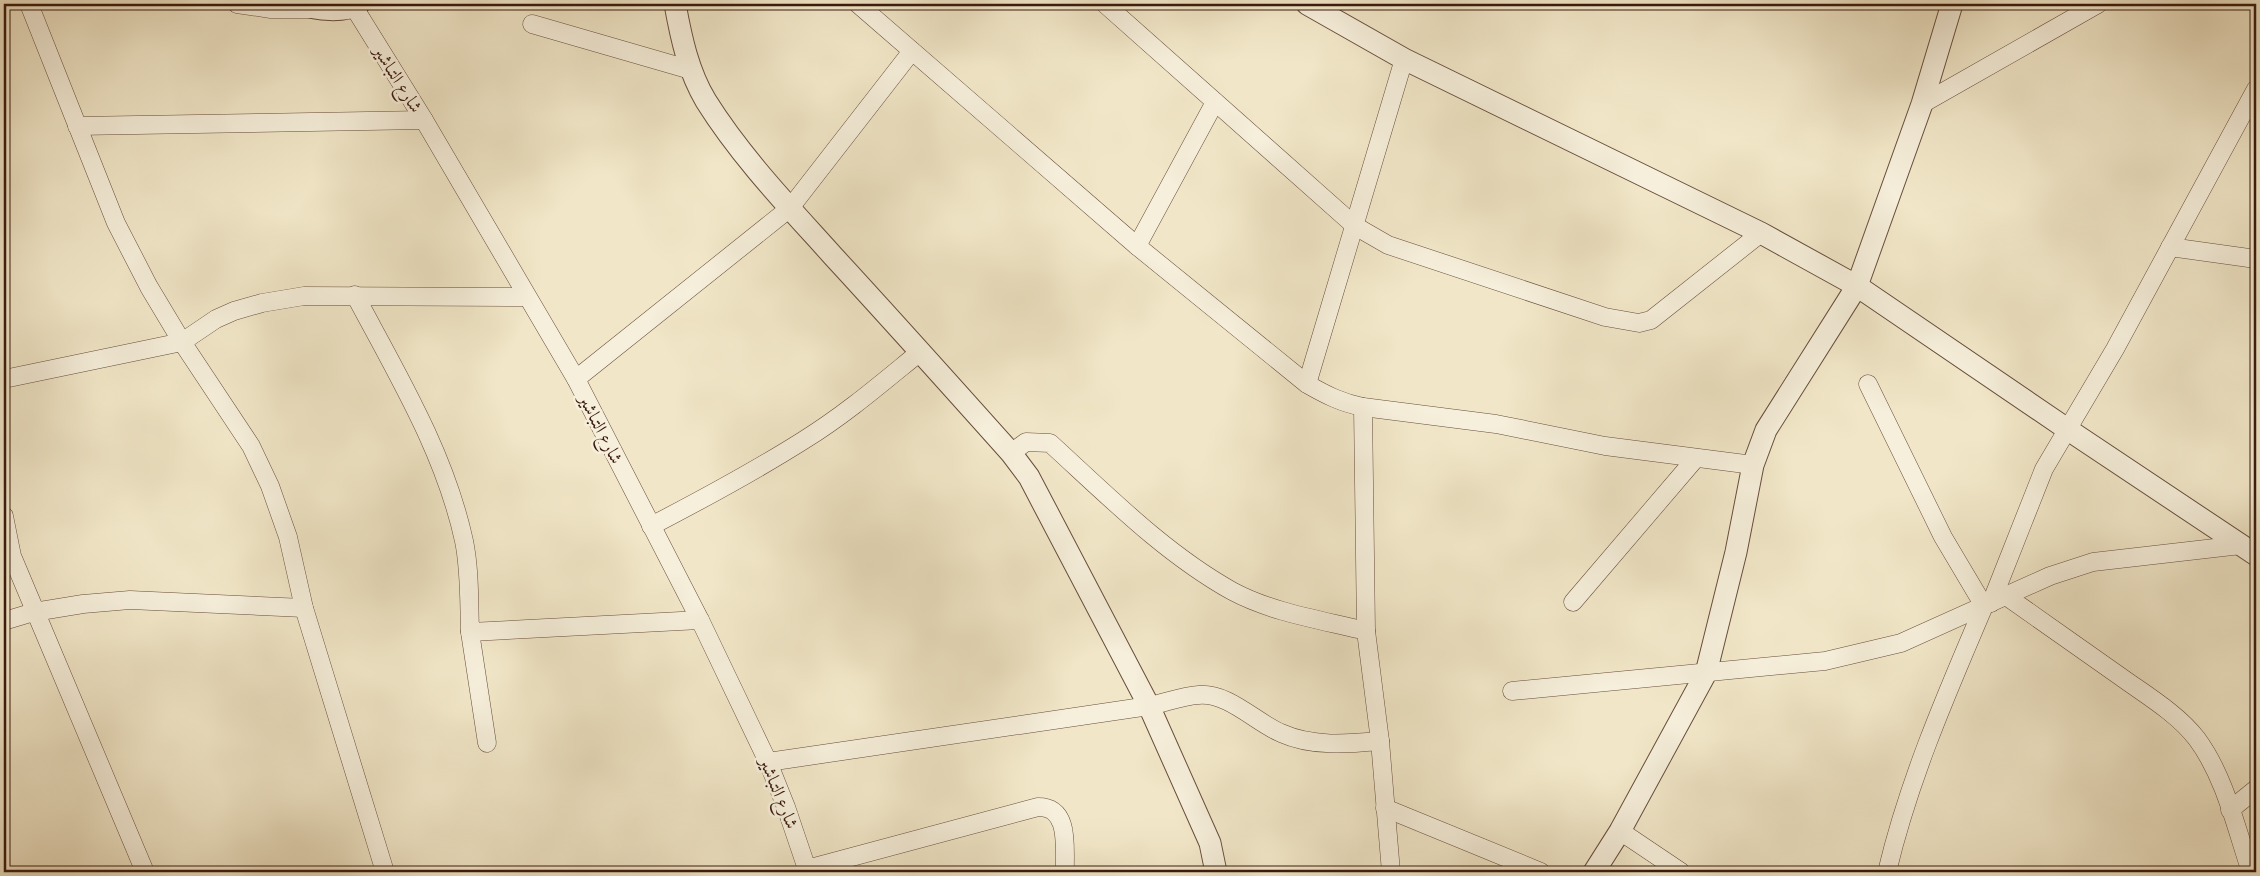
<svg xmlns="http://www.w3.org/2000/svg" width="2260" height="876" font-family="'IM FELL Double Pica',Amiri,serif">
<rect width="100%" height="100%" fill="#f1e7c8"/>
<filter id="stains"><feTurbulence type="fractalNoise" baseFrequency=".004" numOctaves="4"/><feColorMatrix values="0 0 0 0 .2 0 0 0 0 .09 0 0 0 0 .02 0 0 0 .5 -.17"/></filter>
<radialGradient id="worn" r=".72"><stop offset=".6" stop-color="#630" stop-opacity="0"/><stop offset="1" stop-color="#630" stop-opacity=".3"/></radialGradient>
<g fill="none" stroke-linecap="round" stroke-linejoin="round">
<defs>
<g id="minor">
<polyline points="29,4 116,223 149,287 182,342 251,446 270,486 288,537 304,608 385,872"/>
<polyline points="237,4 271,9 313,9"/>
<polyline points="352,4 424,120 576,379 700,620 768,762 786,807 808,872"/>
<path d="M858,4L1137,246L1307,384C1326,395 1342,403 1363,407L1496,424L1605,446L1753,465"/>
<polyline points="1105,4 1355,226 1388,245 1605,317 1639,323 1651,320 1761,233"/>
<polyline points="532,24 691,70"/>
<polyline points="1922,104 2098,4"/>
<polyline points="77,126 424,120"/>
<polyline points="1137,246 1215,102"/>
<polyline points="2170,247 2256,259"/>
<path d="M355,295C397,374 445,453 464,541C470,570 469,602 470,632L700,620"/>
<polyline points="4,379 182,342 216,319 234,311 262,303 304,296 527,297"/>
<polyline points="576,379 790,208 912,51"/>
<polyline points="1307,384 1404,59"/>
<path d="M1868,384L1943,537L1984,606C1947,693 1909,779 1887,872"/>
<polyline points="1363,407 1366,631 1380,741 1391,872"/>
<path d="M1011,453L1026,442L1050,443C1107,495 1164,553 1232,591C1273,613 1322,620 1366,631"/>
<polyline points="4,516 12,556 145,872"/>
<path d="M651,526C703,499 755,471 804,440C846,414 883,382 920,352"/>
<path d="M2006,596C2044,623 2083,650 2121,677C2146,695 2178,714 2197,739C2225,777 2236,828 2251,872"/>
<polyline points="1573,602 1696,458"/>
<polyline points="1991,603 2044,469 2115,349 2256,89"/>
<polyline points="4,621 34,612 83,604 130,600 304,608"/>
<polyline points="470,632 487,743"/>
<polyline points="1512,691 1825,661 1901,643 2050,576 2093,562 2241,545"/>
<path d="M768,762L1149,706C1165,703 1182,696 1198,695C1228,692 1255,722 1281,733C1312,747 1347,744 1380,741"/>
<polyline points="1385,808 1541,872"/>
<polyline points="2230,810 2256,789"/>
<polyline points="1620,831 1681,872"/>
<path d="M807,869L1038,807C1071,807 1064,848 1065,872"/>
</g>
<g id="tertiary">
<path d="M300,4C317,10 343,13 359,4"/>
<path d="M675,4C681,37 688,71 706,101C741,157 789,207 833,256C893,321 952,387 1011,453L1029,477L1149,706L1210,843L1216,872"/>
<polyline points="1307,4 1404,59 1761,233 1857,286 2067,429 2256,555"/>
<polyline points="1594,872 1620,831 1706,673 1736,552 1753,465 1766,430 1857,286 1922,104 1952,4"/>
</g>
</defs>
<use href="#minor" stroke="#684d3c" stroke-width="19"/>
<use href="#tertiary" stroke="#684d3c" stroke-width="23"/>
<use href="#minor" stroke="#f6efdb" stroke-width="18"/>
<use href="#tertiary" stroke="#f6efdb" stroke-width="21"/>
</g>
<g text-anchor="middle" stroke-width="5" stroke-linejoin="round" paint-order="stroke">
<g font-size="18" fill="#3a1a0e" stroke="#f6efdb">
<text transform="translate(398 79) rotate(58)" y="6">شارع التباشير</text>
<text transform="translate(601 429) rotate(63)" y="6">شارع التباشير</text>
<text transform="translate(779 793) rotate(68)" y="6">شارع التباشير</text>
</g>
</g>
<rect width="2260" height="876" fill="none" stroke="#f1e7c8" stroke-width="20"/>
<rect x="5" y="5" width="2250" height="866" fill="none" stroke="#3a1a0e" stroke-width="2.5"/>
<rect x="10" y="10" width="2240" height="856" fill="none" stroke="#3a1a0e"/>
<rect width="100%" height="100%" filter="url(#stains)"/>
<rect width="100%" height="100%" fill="url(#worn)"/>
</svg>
